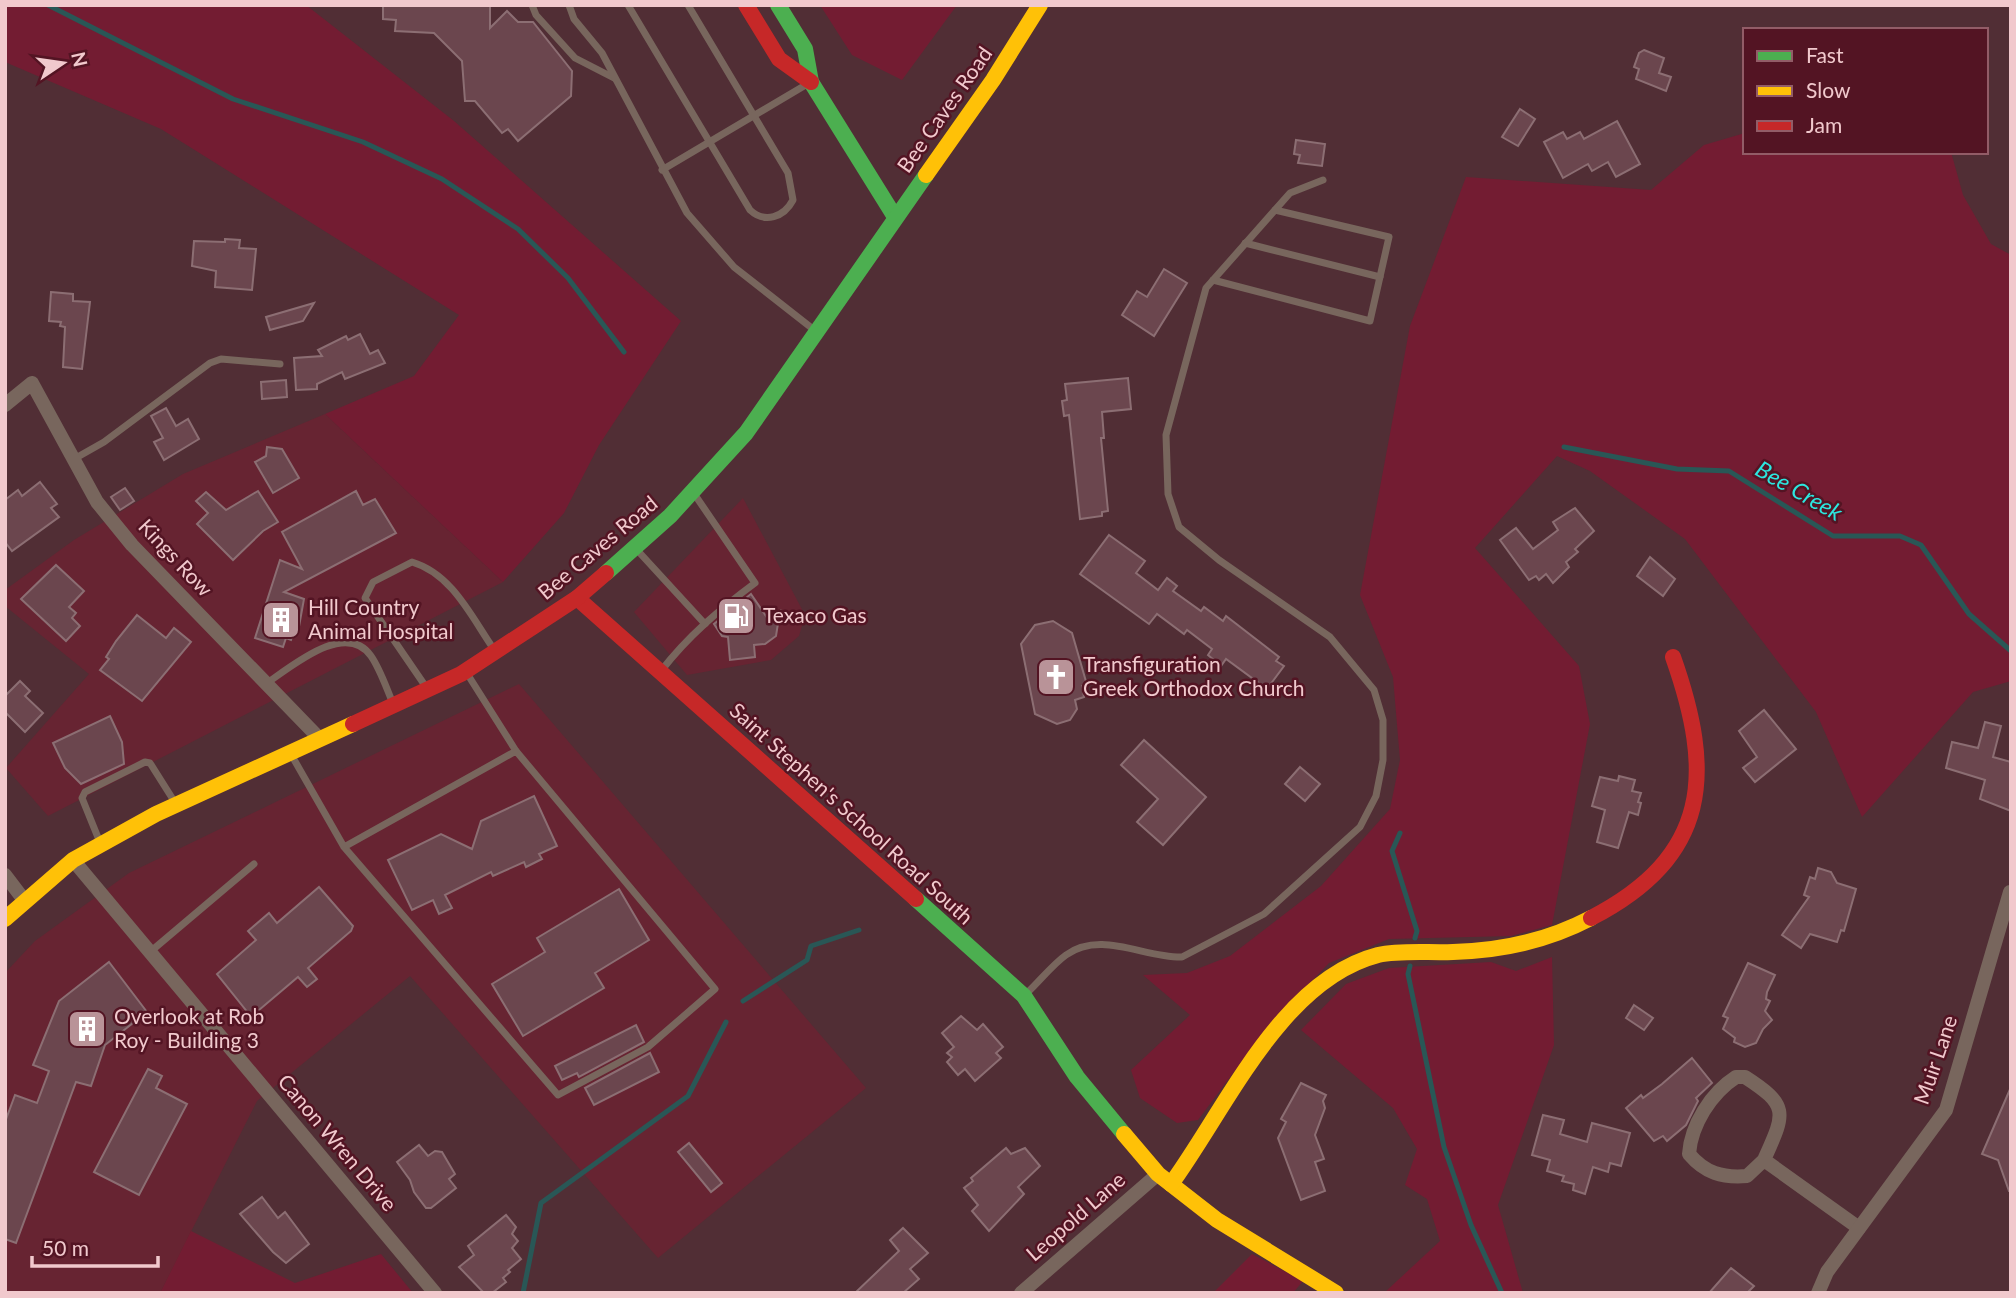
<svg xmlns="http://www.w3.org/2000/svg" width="2016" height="1298" font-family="Lato,sans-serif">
<rect width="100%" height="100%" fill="#512e35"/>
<g fill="#672432">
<polygon points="325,414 503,582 48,816 6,768 89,674 5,606 5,590 74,540 183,474"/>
<polygon points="743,498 805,615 799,636 771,660 687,675 634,612"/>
<polygon points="519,684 866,1088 658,1258 410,976 257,1101 160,1293 5,1293 5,973 35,941 129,873"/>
</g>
<g fill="#731c32">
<polygon points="5,5 306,5 454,121 681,321 599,445 564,513 503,582 325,414 414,376 459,315 161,129 5,62"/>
<polygon points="820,5 957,5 902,80 852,55"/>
<polygon points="1745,133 1745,152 1951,152 1963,195 1991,244 2011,255 2011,681 1973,692 1862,817 1816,712 1685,539 1590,471 1557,456 1475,548 1579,666 1590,724 1552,925 1511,936 1389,939 1329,963 1266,1029 1198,1120 1177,1123 1140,1098 1131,1070 1190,1015 1143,975 1187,973 1230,956 1321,886 1390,809 1400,760 1393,677 1360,595 1410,326 1466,177 1651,190 1704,145"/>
<polygon points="1552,957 1554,1045 1498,1205 1523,1293 1384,1293 1440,1241 1427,1199 1405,1185 1417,1149 1393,1108 1301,1030 1346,984 1389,968 1491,962 1516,971"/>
<polygon points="191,1231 295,1283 381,1254 413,1293 160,1293"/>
<polygon points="1252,1254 1303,1281 1293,1293 1213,1293"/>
</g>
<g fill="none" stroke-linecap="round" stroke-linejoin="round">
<g stroke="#295756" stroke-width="5">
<polyline points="48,5 233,99 363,142 442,179 518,229 568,278 624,352"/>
<polyline points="1564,447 1677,469 1729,471 1833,536 1900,536 1921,545 1969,614 2011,651"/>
<polyline points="1400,833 1392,851 1417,931 1415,938"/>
<polyline points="1410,966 1408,974 1444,1147 1471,1225 1502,1293"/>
<polyline points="743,1001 807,960 811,946 859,930"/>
<polyline points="523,1293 541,1203 688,1096 726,1022"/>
</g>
</g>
<g fill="#6b464e" stroke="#8c6e73" stroke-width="2">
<polygon points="383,5 490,5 490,28 507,11 518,22 533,22 572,71 571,96 518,141 508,129 502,133 475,101 465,101 462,61 434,33 395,31 396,20 383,19"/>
<polygon points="1644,50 1664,58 1659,73 1671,77 1666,91 1636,79 1639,69 1634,67 1639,53"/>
<polygon points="1520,109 1535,119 1518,146 1502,137"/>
<polygon points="1617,121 1640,164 1616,177 1608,162 1592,171 1588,164 1563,178 1544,142 1563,132 1567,139 1580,132 1584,139"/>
<polygon points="1296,140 1325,144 1322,166 1298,163 1300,155 1294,154"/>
<polygon points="225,239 240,240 239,248 256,249 252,290 215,287 216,271 192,266 194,241 225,242"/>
<polygon points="1164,269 1187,283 1154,336 1122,315 1137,291 1147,297"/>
<polygon points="51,292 73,294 73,301 90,302 82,369 63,367 65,327 60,326 61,322 49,321"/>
<polygon points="314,303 303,321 270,330 266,317"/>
<polygon points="360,334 370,354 378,350 385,363 345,379 342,372 317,384 317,389 296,390 294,358 322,356 318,350 346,336 348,340"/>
<polygon points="1128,378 1131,409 1102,412 1104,438 1101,438 1108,511 1102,512 1102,516 1080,519 1069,415 1064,416 1062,401 1067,400 1065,384"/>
<polygon points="286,380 287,397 262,399 261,382"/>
<polygon points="166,408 176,426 188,419 199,439 164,460 154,442 163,438 151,416"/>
<polygon points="267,447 282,449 299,478 273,493 255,462 266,456"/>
<polygon points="40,482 57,504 51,508 59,517 12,551 5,542 5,500 18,490 22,496"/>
<polygon points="125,488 134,501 120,510 111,497"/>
<polygon points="258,491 278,522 263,531 233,560 197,524 208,513 196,501 206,492 226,510"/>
<polygon points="356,491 363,505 375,499 396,533 284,592 304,599 298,632 294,630 291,640 286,638 283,647 255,638 280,560 302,569 282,532"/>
<polygon points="1575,508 1594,531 1575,549 1578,552 1566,562 1569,567 1553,583 1546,574 1539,580 1536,576 1529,580 1500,540 1516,528 1533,549 1558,530 1553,522"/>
<polygon points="1109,535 1145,561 1136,573 1158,590 1167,578 1177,586 1173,591 1201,611 1204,607 1223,621 1226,616 1279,657 1276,661 1284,666 1267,689 1226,659 1221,666 1208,655 1212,649 1187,630 1184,634 1157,614 1149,624 1080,574"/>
<polygon points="1650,557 1675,579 1663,596 1637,576"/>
<polygon points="56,565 84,591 69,607 76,613 72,618 80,626 66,641 21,599"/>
<polygon points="751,594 768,619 780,611 776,636 765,644 754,645 755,657 730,660 728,637 722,636 714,624"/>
<polygon points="137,615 166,638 174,628 191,642 142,701 100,670 109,659 106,657 116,641"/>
<polygon points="1053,621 1072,633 1087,685 1082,686 1084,697 1075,700 1077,709 1070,720 1057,724 1035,714 1021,644 1035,625"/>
<polygon points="20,681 30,691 25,696 43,713 25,732 5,712 5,696"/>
<polygon points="1764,710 1796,749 1755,782 1743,768 1757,757 1739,731"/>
<polygon points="110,716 122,742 124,764 81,784 65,768 53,743"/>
<polygon points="1985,722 2001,726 1993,757 2011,762 2011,811 1980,799 1985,780 1946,768 1952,742 1978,748"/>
<polygon points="1144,740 1206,797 1163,845 1137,822 1158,799 1121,765"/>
<polygon points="1300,767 1320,784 1305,801 1285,784"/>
<polygon points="1619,776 1635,780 1632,791 1641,793 1638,802 1641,803 1638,815 1629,812 1618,848 1597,842 1605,810 1592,806 1600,777 1618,781"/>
<polygon points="534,796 557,846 539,854 542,859 526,867 524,862 493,876 491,872 445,895 452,908 439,914 433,900 412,910 388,860 441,834 472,849 481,821"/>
<polygon points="1818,868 1831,872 1837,883 1856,889 1844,931 1841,930 1837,942 1810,934 1801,948 1782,935 1809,897 1804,895 1810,877 1815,879"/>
<polygon points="319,887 353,926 351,931 308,968 317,979 307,987 298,977 252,1016 249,1014 217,974 256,940 248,931 269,913 277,923"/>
<polygon points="619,889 649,940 595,973 604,988 523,1036 492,984 545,952 537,938"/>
<polygon points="109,962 147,1012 105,1045 91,1086 76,1082 16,1243 5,1239 5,1122 15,1095 37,1103 49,1071 33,1065 59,1001"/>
<polygon points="1748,963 1775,975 1767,992 1766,999 1770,1001 1765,1011 1772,1020 1763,1029 1756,1043 1745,1047 1734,1042 1735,1038 1723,1029 1728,1018 1723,1016"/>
<polygon points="1634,1005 1653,1018 1644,1030 1626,1018"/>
<polygon points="961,1016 977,1030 983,1024 1003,1047 996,1053 1001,1058 975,1081 965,1069 958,1075 947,1062 952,1057 947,1053 954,1047 942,1033"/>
<polygon points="636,1025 644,1042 579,1077 577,1073 562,1080 555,1066"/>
<polygon points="650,1053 659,1072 594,1105 585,1088"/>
<polygon points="1692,1058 1712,1083 1696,1098 1698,1101 1686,1125 1667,1141 1663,1136 1654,1141 1626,1108 1641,1095 1643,1098 1662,1084"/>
<polygon points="148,1069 162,1076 156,1088 187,1104 139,1195 94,1172"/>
<polygon points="1301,1083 1326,1095 1323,1101 1325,1108 1315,1135 1324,1159 1315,1162 1325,1191 1301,1200 1278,1138 1286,1122 1281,1119"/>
<polygon points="2011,1087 2011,1191 2009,1191 1998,1160 1982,1154"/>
<polygon points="1543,1115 1564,1120 1560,1134 1587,1142 1592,1123 1630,1133 1621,1166 1610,1163 1608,1172 1593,1167 1585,1194 1573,1190 1574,1184 1562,1181 1564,1176 1547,1171 1550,1160 1532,1155"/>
<polygon points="689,1143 722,1183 711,1192 678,1152"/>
<polygon points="419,1145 428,1156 435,1151 442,1152 455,1174 449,1179 456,1188 431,1208 426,1208 414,1192 410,1180 397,1162"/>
<polygon points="1006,1148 1011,1154 1025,1148 1040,1166 1018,1187 1024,1194 989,1231 972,1211 978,1205 964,1188 973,1181 971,1178"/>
<polygon points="262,1197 278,1218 285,1212 309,1244 286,1263 273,1252 240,1214"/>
<polygon points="506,1215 516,1227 512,1234 518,1241 512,1248 521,1259 508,1270 510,1272 503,1278 506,1282 492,1293 484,1293 459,1267 474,1255 468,1246"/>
<polygon points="903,1228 928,1253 910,1269 919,1279 903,1293 855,1293 899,1251 890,1240"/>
<polygon points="1731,1268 1754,1286 1747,1293 1709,1293"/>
</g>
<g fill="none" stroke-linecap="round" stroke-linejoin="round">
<g stroke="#78665d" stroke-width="7">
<polyline points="532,5 536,15 575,58 614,78"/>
<polyline points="569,5 574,19 602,53 687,213 734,267 813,329"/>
<path d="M628,5L750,210C765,224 784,217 793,200L788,173L688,5"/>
<polyline points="662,170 809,83"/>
<polyline points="1245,243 1380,277"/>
<polyline points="1213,280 1370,321 1389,237 1275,210"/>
<polyline points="74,459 104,442 210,363 221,359 280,364"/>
<polyline points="638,551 705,624"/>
<path d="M661,671C688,636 720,609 755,583L695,495"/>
<polyline points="468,675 516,751"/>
<path d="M267,683C292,666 346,620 371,656C380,669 386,687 392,701"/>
<path d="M426,687L365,598L373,582L412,562C452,574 471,616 493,648"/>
<polyline points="292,756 344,847 516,751 715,989 648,1047 558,1095 344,847"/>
<polyline points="99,840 82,798 85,792 145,762 150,763 174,801"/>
<polyline points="150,952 254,864"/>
<path d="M1027,993C1040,981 1052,965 1066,955C1101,930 1144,958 1182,957L1264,914L1360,827L1376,796L1383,760V720L1374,690L1330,637L1219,560L1179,527L1168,494L1166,435L1206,288L1290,193L1323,180"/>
</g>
<g stroke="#78665d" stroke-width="14">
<polyline points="5,405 32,383 97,502 132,545 319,738"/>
<polyline points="73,860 435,1293"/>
<polyline points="5,875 24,900"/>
<path d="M1764,1160L1747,1176C1722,1178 1705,1173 1689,1154C1691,1125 1711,1093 1736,1077H1745C1790,1106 1785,1113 1764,1160L1859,1228"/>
<polyline points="1021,1293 1158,1174"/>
<polyline points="1818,1293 1827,1272 1946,1110 2010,892"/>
</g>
<g stroke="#4caf50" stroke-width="16">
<polyline points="778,5 805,49 811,82 895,217"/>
<polyline points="606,573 670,516 746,433 926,175"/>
<polyline points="916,899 1024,996 1077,1077 1124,1134"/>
</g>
<g stroke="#ffc107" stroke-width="16">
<polyline points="926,175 993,80 1040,5"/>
<polyline points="5,919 73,860 156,814 353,724"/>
<polyline points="1124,1134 1158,1174 1217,1220 1336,1293"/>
<path d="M1171,1184C1226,1109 1281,980 1378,955C1401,950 1429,953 1453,952C1502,951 1547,941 1591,918"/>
</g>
<g stroke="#c62828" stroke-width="16">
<polyline points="746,5 779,59 811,82"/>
<polyline points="577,598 916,899"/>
<polyline points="353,724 461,674 577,598 606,573"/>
<path d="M1591,918C1711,856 1714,773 1673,657"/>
</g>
</g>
<defs>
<symbol id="fuel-square" viewBox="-11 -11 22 22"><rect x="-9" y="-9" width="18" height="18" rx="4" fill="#b99398" stroke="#531423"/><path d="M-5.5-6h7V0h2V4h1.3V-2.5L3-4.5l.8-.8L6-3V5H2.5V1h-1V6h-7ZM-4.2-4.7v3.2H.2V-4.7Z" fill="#fff"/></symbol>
<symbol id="building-square" viewBox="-11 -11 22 22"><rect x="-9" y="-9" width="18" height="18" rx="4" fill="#b99398" stroke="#531423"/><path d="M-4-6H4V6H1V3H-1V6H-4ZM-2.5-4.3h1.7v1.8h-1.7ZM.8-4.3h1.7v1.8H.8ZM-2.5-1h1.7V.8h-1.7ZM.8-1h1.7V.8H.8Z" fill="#fff"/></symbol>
<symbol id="church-square" viewBox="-11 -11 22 22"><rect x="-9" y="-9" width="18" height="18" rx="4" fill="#b99398" stroke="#531423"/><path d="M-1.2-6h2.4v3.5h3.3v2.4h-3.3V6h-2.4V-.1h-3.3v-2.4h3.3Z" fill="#fff"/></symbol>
</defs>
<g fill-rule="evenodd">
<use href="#fuel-square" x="714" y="594" width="44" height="44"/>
<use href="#building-square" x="259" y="598" width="44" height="44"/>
<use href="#church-square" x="1034" y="655" width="44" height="44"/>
<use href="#building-square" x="65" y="1007" width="44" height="44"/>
</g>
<g text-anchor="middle" stroke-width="5" stroke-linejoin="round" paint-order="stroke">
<g font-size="21" fill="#f1c9cd" stroke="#531423">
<text transform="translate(945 110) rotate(-55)" y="7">Bee Caves Road</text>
<text transform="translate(598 548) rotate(-40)" y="7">Bee Caves Road</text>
<text transform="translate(175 558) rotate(47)" y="7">Kings Row</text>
<text transform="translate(851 814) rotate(42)" y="7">Saint Stephen's School Road South</text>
<text transform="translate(1936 1060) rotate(-71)" y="7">Muir Lane</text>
<text transform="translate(337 1143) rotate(50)" y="7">Canon Wren Drive</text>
<text transform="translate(1076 1217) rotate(-41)" y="7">Leopold Lane</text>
</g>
<g font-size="21" fill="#f1c9cd" stroke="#531423" text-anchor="start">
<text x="308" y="615">Hill Country<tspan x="308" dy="24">Animal Hospital</tspan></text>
<text x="763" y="623">Texaco Gas</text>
<text x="1083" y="672">Transfiguration<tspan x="1083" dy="24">Greek Orthodox Church</tspan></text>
<text x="114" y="1024">Overlook at Rob<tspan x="114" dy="24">Roy - Building 3</tspan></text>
</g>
<g font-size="23" font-style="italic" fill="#2ce7e0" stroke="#531423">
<text transform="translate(1799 491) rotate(30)" y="8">Bee Creek</text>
</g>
</g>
<rect width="2016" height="1298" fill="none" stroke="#f1c9cd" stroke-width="14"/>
<rect x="1743" y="28" width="245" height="126" fill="#531423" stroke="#925c67" stroke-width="2"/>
<rect x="1757" y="51" width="35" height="10" fill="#4caf50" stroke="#925c67" stroke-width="2"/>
<text x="1806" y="63" font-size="21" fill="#f1c9cd">Fast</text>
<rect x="1757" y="86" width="35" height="10" fill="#ffc107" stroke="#925c67" stroke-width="2"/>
<text x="1806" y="98" font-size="21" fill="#f1c9cd">Slow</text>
<rect x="1757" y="121" width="35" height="10" fill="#c62828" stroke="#925c67" stroke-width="2"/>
<text x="1806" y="133" font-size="21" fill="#f1c9cd">Jam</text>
<g transform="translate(63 63) rotate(77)" stroke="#531423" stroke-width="5" paint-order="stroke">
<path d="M0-5L12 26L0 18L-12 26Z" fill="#f1c9cd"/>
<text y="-10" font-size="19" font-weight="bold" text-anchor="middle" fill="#f1c9cd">N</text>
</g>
<path d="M32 1256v10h126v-10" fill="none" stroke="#f1c9cd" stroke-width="3.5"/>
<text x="42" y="1256" font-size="21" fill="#f1c9cd" stroke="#531423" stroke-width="5" paint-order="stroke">50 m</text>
</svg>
